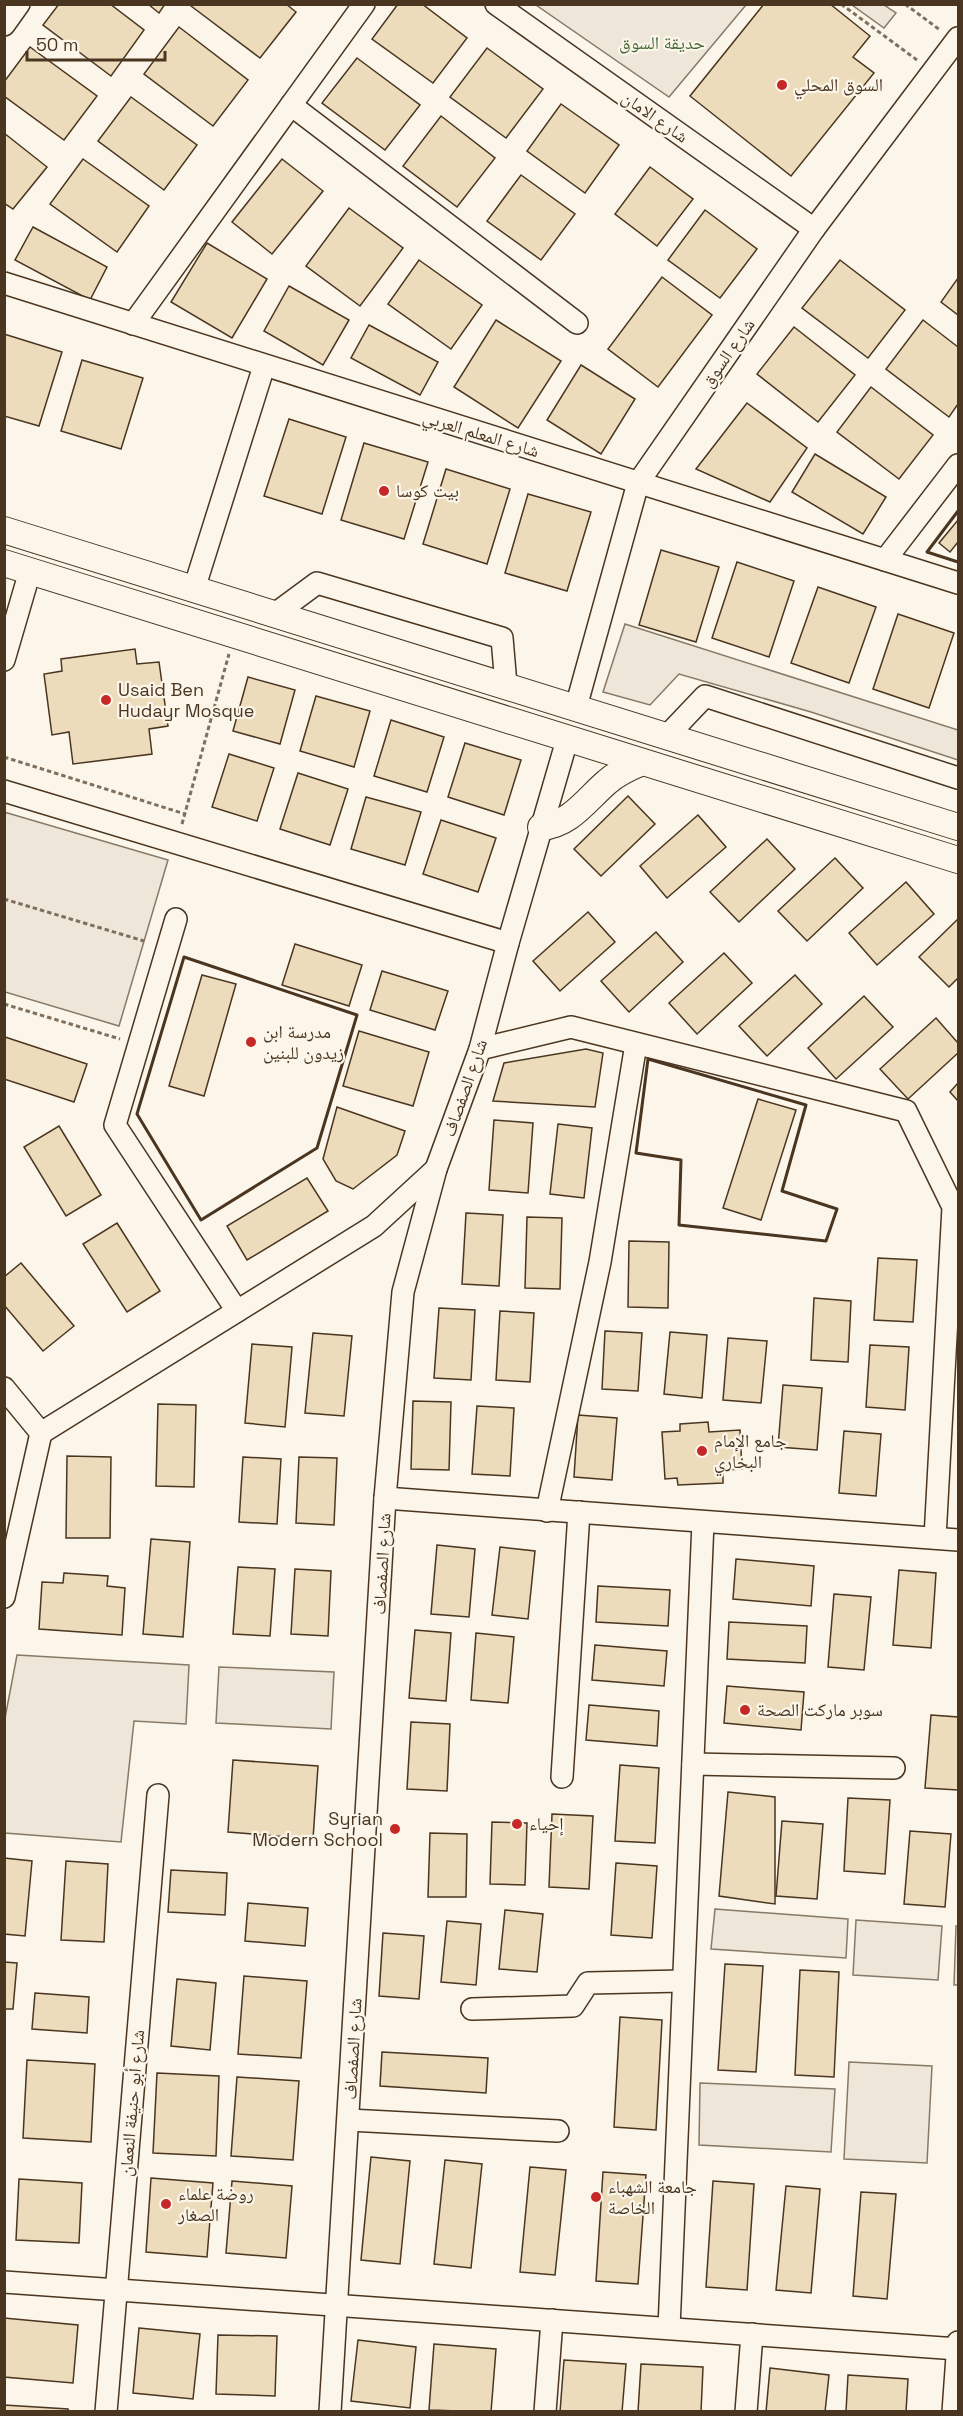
<svg xmlns="http://www.w3.org/2000/svg" width="963" height="2416" font-family="'Space Grotesk','Noto Naskh Arabic',sans-serif">
<rect width="100%" height="100%" fill="#fbf6e9"/>
<g fill="#ede6d9" stroke="#887966" stroke-width="1.5">
<polygon points="536,5 746,5 669,97"/>
<polygon points="852,5 884,5 896,13 884,28"/>
<polygon points="625,624 958,730 958,760 811,712 679,674 650,705 603,692"/>
<polygon points="4,812 168,860 119,1026 5,992"/>
<polygon points="17,1655 189,1665 186,1724 134,1721 121,1842 5,1833 5,1718"/>
<polygon points="219,1667 334,1672 331,1729 216,1723"/>
<polygon points="715,1909 848,1919 846,1958 711,1949"/>
<polygon points="856,1920 942,1926 938,1980 853,1975"/>
<polygon points="956,1926 958,1926 958,1985 954,1985"/>
<polygon points="849,2062 932,2066 927,2163 844,2159"/>
<polygon points="700,2083 835,2089 831,2152 699,2145"/>
</g>
<g fill="#ecdcbc" stroke="#4a3520" stroke-width="1.5">
<polygon points="59,4 110,4 144,30 111,76 43,25"/>
<polygon points="148,4 165,4 159,13"/>
<polygon points="193,4 286,4 296,12 260,58 191,6"/>
<polygon points="398,4 422,4 467,38 433,83 372,39"/>
<polygon points="764,4 830,4 870,36 853,57 874,73 791,176 690,96"/>
<polygon points="179,27 248,80 213,126 144,74"/>
<polygon points="30,47 97,96 64,140 4,96 4,82"/>
<polygon points="487,48 543,89 506,138 450,97"/>
<polygon points="357,58 420,105 385,150 322,103"/>
<polygon points="131,97 197,145 164,190 98,141"/>
<polygon points="561,104 619,145 585,193 527,151"/>
<polygon points="441,116 495,158 457,207 403,166"/>
<polygon points="4,133 47,167 13,209 4,203"/>
<polygon points="83,159 149,206 117,252 50,204"/>
<polygon points="282,159 323,191 272,254 232,222"/>
<polygon points="650,167 693,199 657,246 615,214"/>
<polygon points="521,175 575,214 541,260 487,221"/>
<polygon points="349,208 403,248 360,306 306,266"/>
<polygon points="705,210 757,249 720,298 668,260"/>
<polygon points="33,227 107,267 90,300 15,260"/>
<polygon points="207,243 267,279 232,338 171,302"/>
<polygon points="419,260 482,305 451,349 388,304"/>
<polygon points="840,260 905,310 868,358 802,308"/>
<polygon points="662,277 712,315 658,387 608,349"/>
<polygon points="958,278 958,315 941,302"/>
<polygon points="289,286 349,320 323,365 264,331"/>
<polygon points="496,320 561,361 518,428 454,387"/>
<polygon points="923,320 958,347 958,404 949,417 886,369"/>
<polygon points="369,325 438,362 420,395 351,358"/>
<polygon points="794,327 855,375 818,422 757,374"/>
<polygon points="4,334 62,352 39,426 4,416"/>
<polygon points="82,360 143,378 121,449 61,431"/>
<polygon points="581,365 635,399 601,454 547,420"/>
<polygon points="871,387 933,435 899,479 837,432"/>
<polygon points="747,403 807,448 770,502 696,469"/>
<polygon points="289,419 346,437 322,514 264,496"/>
<polygon points="364,443 428,462 404,539 341,520"/>
<polygon points="815,454 886,497 863,534 792,492"/>
<polygon points="446,469 510,489 487,564 423,544"/>
<polygon points="528,494 591,512 567,591 505,573"/>
<polygon points="958,520 958,542 950,552 939,543"/>
<polygon points="661,550 719,567 696,642 639,625"/>
<polygon points="737,562 794,581 769,657 712,638"/>
<polygon points="818,587 876,607 849,683 791,663"/>
<polygon points="898,614 954,633 929,708 873,689"/>
<polygon points="135,649 137,664 159,662 168,726 149,729 152,754 73,764 69,732 52,735 44,674 62,671 61,659"/>
<polygon points="248,677 295,690 280,744 233,731"/>
<polygon points="316,696 370,711 354,767 300,751"/>
<polygon points="391,720 444,737 427,792 374,776"/>
<polygon points="465,743 521,760 504,815 448,797"/>
<polygon points="229,754 274,768 257,821 212,807"/>
<polygon points="298,773 348,789 330,845 280,829"/>
<polygon points="628,796 655,824 601,876 574,849"/>
<polygon points="366,797 421,812 405,865 351,849"/>
<polygon points="698,815 726,847 667,898 640,866"/>
<polygon points="441,820 496,838 478,892 423,874"/>
<polygon points="767,839 795,869 739,922 710,892"/>
<polygon points="835,858 863,888 807,941 778,911"/>
<polygon points="906,882 934,914 877,965 849,933"/>
<polygon points="588,912 615,942 560,991 533,961"/>
<polygon points="958,919 958,978 949,987 919,957"/>
<polygon points="656,932 683,962 629,1012 601,981"/>
<polygon points="295,944 362,965 349,1006 282,985"/>
<polygon points="724,953 752,983 697,1034 669,1003"/>
<polygon points="382,971 448,991 435,1030 370,1010"/>
<polygon points="202,975 236,984 204,1096 169,1086"/>
<polygon points="795,975 822,1004 767,1056 739,1026"/>
<polygon points="864,996 893,1027 836,1079 808,1048"/>
<polygon points="936,1018 958,1043 958,1053 908,1099 880,1069"/>
<polygon points="359,1031 429,1052 413,1106 343,1086"/>
<polygon points="5,1037 87,1064 74,1102 4,1079"/>
<polygon points="586,1049 603,1053 595,1107 493,1101 504,1063"/>
<polygon points="958,1083 958,1101 950,1092"/>
<polygon points="758,1099 796,1110 761,1220 723,1208"/>
<polygon points="337,1107 405,1131 397,1155 353,1189 336,1181 323,1159"/>
<polygon points="494,1120 533,1123 528,1193 489,1190"/>
<polygon points="558,1124 592,1128 584,1198 550,1194"/>
<polygon points="59,1126 101,1195 66,1216 24,1147"/>
<polygon points="307,1178 328,1211 247,1260 227,1226"/>
<polygon points="466,1213 503,1215 499,1286 462,1284"/>
<polygon points="527,1217 562,1218 560,1289 525,1288"/>
<polygon points="117,1223 160,1291 127,1312 83,1244"/>
<polygon points="629,1241 669,1242 668,1308 628,1307"/>
<polygon points="878,1258 917,1260 913,1322 874,1320"/>
<polygon points="21,1263 74,1326 43,1351 4,1305 4,1277"/>
<polygon points="814,1298 851,1301 848,1362 811,1360"/>
<polygon points="439,1308 475,1310 471,1380 434,1378"/>
<polygon points="500,1311 534,1313 530,1382 496,1380"/>
<polygon points="605,1331 642,1333 638,1391 602,1389"/>
<polygon points="670,1332 707,1335 702,1398 664,1394"/>
<polygon points="313,1333 352,1336 344,1416 305,1413"/>
<polygon points="728,1338 767,1341 761,1403 723,1400"/>
<polygon points="252,1344 292,1347 285,1427 245,1423"/>
<polygon points="870,1345 909,1347 905,1410 866,1407"/>
<polygon points="783,1385 822,1388 817,1450 778,1447"/>
<polygon points="413,1401 451,1402 449,1470 411,1469"/>
<polygon points="158,1404 196,1405 194,1487 156,1486"/>
<polygon points="477,1406 514,1408 510,1476 472,1474"/>
<polygon points="578,1415 617,1418 612,1480 574,1477"/>
<polygon points="708,1422 709,1432 740,1430 742,1469 723,1470 723,1483 678,1485 677,1478 665,1479 662,1432 680,1431 680,1424"/>
<polygon points="844,1431 881,1434 876,1496 839,1493"/>
<polygon points="67,1456 111,1457 110,1538 66,1538"/>
<polygon points="243,1457 281,1459 277,1524 239,1522"/>
<polygon points="299,1457 337,1458 334,1525 296,1523"/>
<polygon points="151,1539 190,1542 183,1637 143,1634"/>
<polygon points="437,1545 475,1549 469,1617 431,1614"/>
<polygon points="500,1547 535,1551 528,1619 492,1615"/>
<polygon points="736,1559 814,1566 811,1606 733,1599"/>
<polygon points="238,1567 275,1569 270,1636 233,1634"/>
<polygon points="295,1569 331,1571 328,1636 291,1634"/>
<polygon points="899,1570 936,1573 931,1648 893,1645"/>
<polygon points="64,1573 108,1576 107,1586 125,1588 122,1635 39,1629 42,1582 63,1583"/>
<polygon points="598,1586 670,1590 668,1626 596,1622"/>
<polygon points="834,1594 871,1597 864,1670 828,1667"/>
<polygon points="729,1622 807,1626 805,1663 727,1659"/>
<polygon points="415,1630 451,1633 446,1701 409,1698"/>
<polygon points="476,1633 514,1637 508,1703 471,1700"/>
<polygon points="595,1645 667,1651 664,1686 592,1680"/>
<polygon points="727,1686 804,1692 801,1730 724,1723"/>
<polygon points="589,1705 659,1711 657,1746 586,1740"/>
<polygon points="931,1715 958,1717 958,1790 925,1788"/>
<polygon points="411,1722 450,1724 447,1791 407,1789"/>
<polygon points="233,1760 318,1766 313,1839 228,1832"/>
<polygon points="620,1765 659,1768 655,1843 615,1841"/>
<polygon points="728,1792 775,1797 775,1904 719,1896"/>
<polygon points="848,1798 890,1800 885,1874 844,1871"/>
<polygon points="552,1814 593,1816 589,1889 549,1887"/>
<polygon points="782,1821 823,1824 817,1899 776,1896"/>
<polygon points="492,1822 527,1823 525,1885 490,1884"/>
<polygon points="910,1831 951,1834 945,1907 904,1904"/>
<polygon points="430,1833 467,1834 466,1897 428,1897"/>
<polygon points="4,1858 32,1861 25,1936 4,1934"/>
<polygon points="66,1861 108,1864 104,1942 61,1940"/>
<polygon points="616,1863 657,1866 652,1938 611,1935"/>
<polygon points="171,1870 227,1873 225,1915 168,1912"/>
<polygon points="248,1903 308,1908 305,1946 245,1941"/>
<polygon points="505,1910 543,1914 537,1972 499,1969"/>
<polygon points="447,1921 481,1924 476,1985 441,1982"/>
<polygon points="383,1933 424,1936 419,1999 379,1996"/>
<polygon points="4,1962 17,1963 13,2009 4,2009"/>
<polygon points="725,1964 763,1966 756,2072 718,2070"/>
<polygon points="800,1970 839,1972 834,2077 795,2075"/>
<polygon points="244,1976 307,1981 301,2058 238,2054"/>
<polygon points="177,1979 216,1983 210,2050 171,2046"/>
<polygon points="35,1993 89,1997 87,2033 32,2029"/>
<polygon points="620,2017 662,2020 656,2130 614,2127"/>
<polygon points="382,2052 488,2058 486,2093 380,2086"/>
<polygon points="27,2060 95,2064 91,2142 23,2138"/>
<polygon points="157,2073 219,2076 216,2156 153,2153"/>
<polygon points="237,2077 299,2081 293,2160 231,2156"/>
<polygon points="371,2157 410,2161 400,2264 361,2260"/>
<polygon points="445,2160 482,2164 471,2268 434,2264"/>
<polygon points="530,2167 566,2170 555,2275 520,2272"/>
<polygon points="603,2172 646,2175 638,2284 596,2281"/>
<polygon points="151,2178 213,2183 207,2257 146,2252"/>
<polygon points="19,2179 82,2183 79,2243 16,2240"/>
<polygon points="232,2181 292,2186 286,2258 226,2253"/>
<polygon points="713,2181 754,2184 747,2290 706,2287"/>
<polygon points="786,2186 820,2189 811,2293 776,2290"/>
<polygon points="861,2192 896,2194 887,2299 853,2296"/>
<polygon points="4,2318 78,2325 73,2383 4,2377"/>
<polygon points="139,2328 200,2334 193,2399 133,2393"/>
<polygon points="218,2335 277,2336 275,2396 216,2394"/>
<polygon points="358,2340 416,2347 410,2408 351,2401"/>
<polygon points="434,2344 496,2349 491,2412 429,2410"/>
<polygon points="564,2360 626,2364 622,2412 560,2412"/>
<polygon points="641,2364 703,2367 701,2412 638,2412"/>
<polygon points="770,2368 829,2375 825,2412 766,2412"/>
<polygon points="848,2375 908,2379 906,2412 846,2412"/>
<polygon points="4,2405 68,2409 68,2412 4,2412"/>
</g>
<g fill="none" stroke-linecap="round" stroke-linejoin="round">
<defs>
<g id="minor">
<polyline points="496,4 814,229"/>
<polyline points="4,25 19,4"/>
<polyline points="291,105 577,323"/>
<polyline points="4,283 958,583"/>
<polyline points="133,324 364,4"/>
<polyline points="885,560 958,465"/>
<polyline points="194,589 264,366"/>
<polyline points="275,614 317,583 502,638 506,685"/>
<polyline points="4,660 30,571"/>
<polyline points="576,707 638,483 814,229 958,38"/>
<polyline points="667,736 705,696 958,778"/>
<polyline points="4,791 508,943"/>
<polyline points="176,919 115,1125 237,1311"/>
<polyline points="480,1049 571,1027 906,1111 953,1207 935,1538"/>
<polyline points="4,1388 41,1433 374,1226 436,1169"/>
<polyline points="385,1498 958,1540"/>
<polyline points="547,1511 600,1262 636,1044"/>
<polyline points="4,1597 41,1433"/>
<polyline points="693,1764 894,1768"/>
<polyline points="562,1777 579,1512"/>
<polyline points="472,2009 573,2006 588,1983 683,1981"/>
<polyline points="349,2120 558,2131"/>
<polyline points="4,2282 958,2349"/>
<polyline points="669,2328 703,1522"/>
<polyline points="106,2412 158,1795"/>
<polyline points="330,2412 385,1498 403,1292 436,1169 480,1049 508,943 567,740"/>
<polyline points="545,2412 552,2320"/>
<polyline points="746,2412 752,2334"/>
<polyline points="953,2412 958,2342"/>
</g>
<g id="major">
<polyline points="4,530 958,827"/>
<polyline points="4,563 958,860"/>
<path d="M541,827C570,825 586,800 607,782C617,773 628,768 640,763"/>
</g>
</defs>
<use href="#minor" stroke="#4a3520" stroke-width="24"/>
<use href="#major" stroke="#4a3520" stroke-width="28"/>
<g stroke="#7f6f5c" stroke-width="3" stroke-dasharray="4.5 3" stroke-linecap="butt">
<polyline points="841,4 917,60"/>
<polyline points="905,4 940,30"/>
<polyline points="4,757 185,814"/>
<polyline points="182,824 229,654"/>
<polyline points="4,899 144,941"/>
<polyline points="4,1004 120,1039"/>
</g>
<use href="#minor" stroke="#fbf6e9" stroke-width="21"/>
<use href="#major" stroke="#fbf6e9" stroke-width="26"/>
<g stroke="#4a3520" stroke-width="3">
<polyline points="958,511 927,552 958,562"/>
<polygon points="184,957 357,1015 317,1148 201,1220 137,1114"/>
<polygon points="648,1059 806,1105 782,1191 837,1209 826,1241 679,1225 681,1160 636,1153"/>
</g>
</g>
<g fill="#c62828" stroke="#fbf6e9" stroke-width="2">
<circle cx="782" cy="85" r="6"/>
<circle cx="384" cy="491" r="6"/>
<circle cx="106" cy="700" r="6"/>
<circle cx="251" cy="1042" r="6"/>
<circle cx="702" cy="1451" r="6"/>
<circle cx="745" cy="1710" r="6"/>
<circle cx="517" cy="1824" r="6"/>
<circle cx="395" cy="1829" r="6"/>
<circle cx="596" cy="2197" r="6"/>
<circle cx="166" cy="2204" r="6"/>
</g>
<g text-anchor="middle" stroke-width="4.5" stroke-linejoin="round" paint-order="stroke">
<g font-size="18" fill="#436837" stroke="#fbf6e9">
<text x="662" y="49">حديقة السوق</text>
</g>
<g font-size="18" fill="#4a3520" stroke="#fbf6e9" text-anchor="start">
<text x="794" y="91">السوق المحلي</text>
<text x="396" y="497">بيت كوسا</text>
<text x="118" y="696">Usaid Ben<tspan x="118" dy="21">Hudayr Mosque</tspan></text>
<text x="263" y="1038">مدرسة ابن<tspan x="263" dy="21">زيدون للبنين</tspan></text>
<text x="714" y="1447">جامع الإمام<tspan x="714" dy="21">البخاري</tspan></text>
<text x="757" y="1716">سوبر ماركت الصحة</text>
<text x="383" y="1825" text-anchor="end">Syrian<tspan x="383" dy="21">Modern School</tspan></text>
<text x="529" y="1830">إحياء</text>
<text x="608" y="2193">جامعة الشهباء<tspan x="608" dy="21">الخاصة</tspan></text>
<text x="178" y="2200">روضة علماء<tspan x="178" dy="21">الصغار</tspan></text>
</g>
<g font-size="18" fill="#4a3520" stroke="#fbf6e9">
<text transform="translate(655 117) rotate(35)" y="6">شارع الامان</text>
<text transform="translate(728 353) rotate(-55)" y="6">شارع السوق</text>
<text transform="translate(481 434) rotate(17)" y="6">شارع المعلم العربي</text>
<text transform="translate(465 1088) rotate(-71)" y="6">شارع الصفصاف</text>
<text transform="translate(382 1564) rotate(-87)" y="6">شارع الصفصاف</text>
<text transform="translate(353 2049) rotate(-87)" y="6">شارع الصفصاف</text>
<text transform="translate(132 2103) rotate(-85)" y="6">شارع أبو حنيفة النعمان</text>
</g>
</g>
<rect width="963" height="2416" fill="none" stroke="#4a3520" stroke-width="12"/>
<path d="M27 51v9h138v-9" fill="none" stroke="#4a3520" stroke-width="3"/>
<text x="36" y="51" font-size="18" fill="#4a3520" stroke="#fbf6e9" stroke-width="4.5" paint-order="stroke">50 m</text>
</svg>
